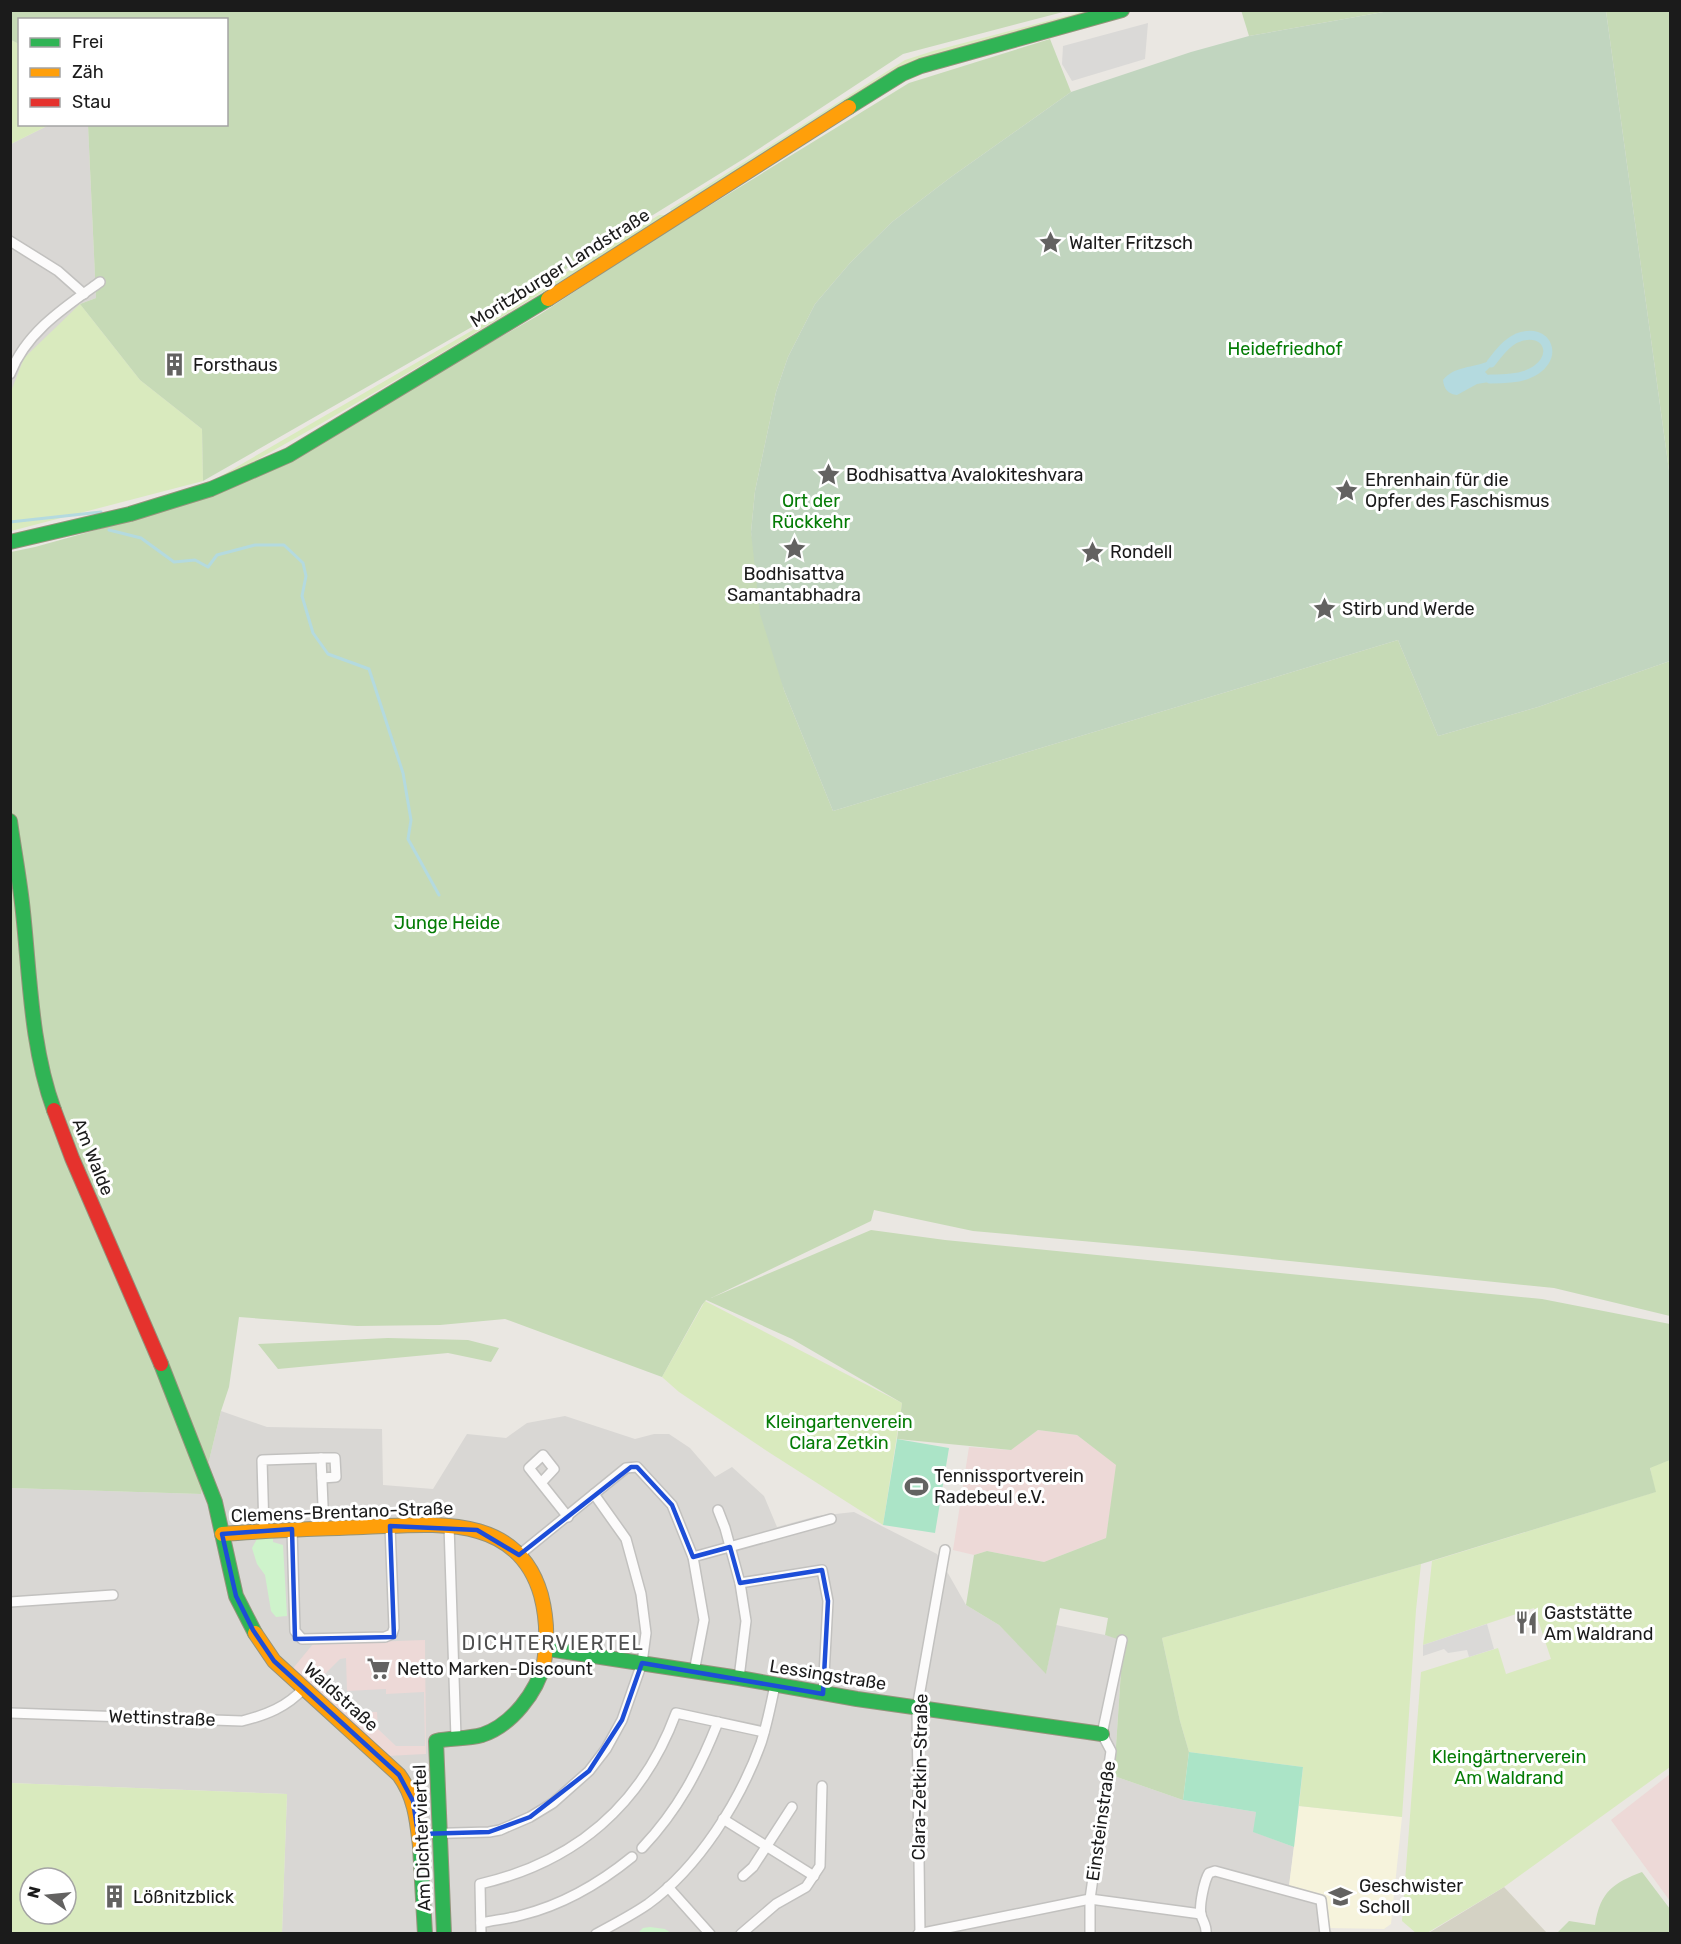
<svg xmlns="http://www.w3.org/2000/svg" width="1681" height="1944" font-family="Rubik,sans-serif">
<rect width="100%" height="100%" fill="#eae7e2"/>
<g fill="#d9d7d4">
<polygon points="49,125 88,125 96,298 80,304 11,394 11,144"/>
<polygon points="221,1411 267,1427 382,1429 383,1485 433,1489 467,1434 506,1438 527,1423 565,1416 635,1439 654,1434 669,1434 690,1448 715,1477 732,1467 764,1496 777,1527 817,1516 854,1512 937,1554 966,1605 999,1625 1046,1673 1056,1625 1105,1635 1123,1640 1114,1776 1183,1800 1256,1812 1254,1832 1294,1847 1289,1886 1324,1898 1328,1928 1333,1933 282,1933 287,1794 11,1783 11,1488 201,1494"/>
</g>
<g fill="#edd9d7">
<polygon points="1038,1430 1077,1435 1117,1465 1106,1538 1044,1562 987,1551 974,1555 953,1550 969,1447 1010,1450"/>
<polygon points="425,1640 426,1754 387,1756 290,1672 313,1644"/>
<polygon points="1670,1774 1670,1901 1611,1820"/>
</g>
<polygon fill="#f6f3dc" points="1299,1806 1402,1817 1391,1924 1384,1929 1328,1928 1324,1898 1289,1886"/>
<polygon fill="#d4d2c4" points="1504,1887 1547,1933 1427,1934"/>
<g fill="#d9eabe" fill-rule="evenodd">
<polygon points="1085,11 1094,11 1084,16 934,56 672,213 670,209 905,60 933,51"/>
<polygon points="11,40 19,44 20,124 49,125 11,144"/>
<path d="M659,215H665V217C518,308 371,397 219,481L221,476L478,327Z"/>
<polygon points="80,304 140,380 202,429 203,481 11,531 10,394 24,358"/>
<polygon points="705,1301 902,1403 883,1525 770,1453 679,1392 662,1377"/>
<polygon points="1670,1460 1670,1767 1504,1887 1427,1933 1416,1933 1402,1921 1421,1672 1498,1648 1506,1674 1551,1659 1534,1608 1423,1645 1432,1561 1655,1492 1650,1467"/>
<polygon points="1421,1564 1416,1610 1402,1817 1299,1806 1303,1767 1189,1752 1180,1721 1162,1638"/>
<path d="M11,1783L287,1794L282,1933H11ZM30,1878H66V1914H30Z"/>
</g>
<g fill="#c6dab6">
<polygon points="11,10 1067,11 903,54 745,158 477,324 203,481 202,429 140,380 80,304 96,298 88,125 226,124 226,20 20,20 19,44 11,40"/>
<polygon points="1241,10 1389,10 1389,11 1249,36"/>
<polygon points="1606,11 1670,11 1670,478"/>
<polygon points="1050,39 1071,92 951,177 892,222 850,263 815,304 788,357 776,392 755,491 751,532 784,690 833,811 1398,640 1438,736 1538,707 1670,661 1670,1316 1554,1288 1193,1251 973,1231 874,1210 871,1221 711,1298 871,1230 945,1240 1542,1299 1670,1324 1670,1460 1650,1468 1656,1492 1421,1564 1162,1638 1180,1721 1189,1752 1183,1800 1114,1776 1123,1641 1105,1635 1108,1618 1060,1608 1046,1674 999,1625 966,1605 974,1555 987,1551 1044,1562 1106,1538 1116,1465 1077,1435 1038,1430 1011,1450 897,1439 902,1403 792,1339 706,1300 702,1305 662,1377 505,1319 440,1325 357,1326 239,1317 229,1387 221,1411 201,1494 11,1488 11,552 35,547 157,513 214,493 352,422 539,315 652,241 909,83"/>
<polygon points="388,1338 468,1340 499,1348 491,1362 448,1353 278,1369 258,1344"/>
<path d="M1642,1872L1670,1909V1933H1557L1569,1921L1595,1925C1600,1892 1613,1883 1642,1872Z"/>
</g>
<polygon fill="#c1d5bf" points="1389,11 1606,11 1670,478 1670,661 1538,707 1438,736 1398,640 833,811 784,690 760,614 751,532 755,491 776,392 788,357 815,304 850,263 892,222 951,177 1071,92 1191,52 1249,36"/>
<g fill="#cef3cb">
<polygon points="273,1538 273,1542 283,1545 287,1616 276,1617 271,1611 265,1575 257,1564 252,1548 257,1539"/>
<polygon points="650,1927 665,1929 671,1933 638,1933 643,1928"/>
</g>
<g fill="#abe4c7">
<polygon points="897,1439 949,1448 935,1533 883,1525"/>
<polygon points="1189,1752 1303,1767 1294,1847 1253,1832 1256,1812 1183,1800"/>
</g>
<g fill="#dad9d7">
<polygon points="1148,23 1145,59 1072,81 1062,64 1063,46"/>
<polygon points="1487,1624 1494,1649 1469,1657 1467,1650 1448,1653 1444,1649 1423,1656 1423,1645"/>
<polygon points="346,1658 347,1691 386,1689 386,1694 424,1692 425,1746 396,1746 378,1729 377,1712 356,1712 320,1679 340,1659"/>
</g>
<path fill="#b4dadf" d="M1489,361L1491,366L1485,372L1489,376V382L1477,384L1457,395C1448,394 1444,389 1443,380C1454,366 1473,368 1489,361Z"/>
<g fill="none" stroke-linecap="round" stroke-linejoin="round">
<g stroke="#b4dadf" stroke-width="3">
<polyline points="10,522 101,512"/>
<polyline points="109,530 141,538 174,562 195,560 208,567 217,555 255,545 284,545 303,563 306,576 302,596 313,633 328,654 369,669 403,773 411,820 408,839 439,895"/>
</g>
<path stroke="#b4dadf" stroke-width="9" d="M1490,379C1502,379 1515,379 1526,375C1563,361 1548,325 1517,338C1506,343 1498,354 1491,363"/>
<defs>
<g id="street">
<polyline points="10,241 58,271 84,294"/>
<path d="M10,374C26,332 65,307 100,282"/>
<polyline points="321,1458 335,1458 336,1477 322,1478"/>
<polyline points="541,1483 554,1469 543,1455 529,1468 568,1517"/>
<polyline points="718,1510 725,1528 740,1583 746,1621 739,1678"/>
<polyline points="449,1525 456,1738"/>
<polyline points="292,1529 295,1631 302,1639 385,1637 392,1634 394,1628 390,1526"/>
<polyline points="264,1530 262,1460 321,1458 324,1529"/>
<polyline points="519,1555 626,1468 637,1467 672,1505 693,1557 704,1620 694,1672"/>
<polyline points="693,1557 831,1519"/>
<polyline points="740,1583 822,1570 828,1601 823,1694"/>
<polyline points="10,1602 113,1595"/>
<path d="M10,1713L242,1721C266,1715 287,1707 304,1688"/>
<polyline points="723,1819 814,1876"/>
<polyline points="418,1834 489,1832 500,1830 530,1817 553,1803 589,1771 606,1749 622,1720 642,1663 646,1633 641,1594 626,1539 594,1494"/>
<path d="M642,1848C678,1810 699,1770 718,1722"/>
<polyline points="743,1876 753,1867 792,1807"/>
<polyline points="668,1887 710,1934"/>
<path d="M481,1923C494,1920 508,1919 522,1915C562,1905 600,1883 632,1857"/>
<path d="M481,1934L480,1884C575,1862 642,1805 676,1713L764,1732"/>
<path d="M596,1934C613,1925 632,1915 648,1904C699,1867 740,1801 761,1743C767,1725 771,1704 775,1685"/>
<polyline points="741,1934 776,1904 806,1887 820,1866 822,1786"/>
<polyline points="918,1934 1090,1899 1201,1914"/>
<polyline points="920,1934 917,1708 945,1550"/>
<polyline points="1090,1934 1090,1899 1111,1751 1102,1734 1122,1640"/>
<path d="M1206,1934C1207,1926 1203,1922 1201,1915C1199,1906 1204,1881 1209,1873L1215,1871L1321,1900L1325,1934"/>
</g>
<g id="fast">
<polyline points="849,107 902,74 921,66 1122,10"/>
<polyline points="10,542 130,514 211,489 289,455 548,299"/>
<path d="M10,821C14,851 20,881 23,912C30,978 31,1047 54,1110"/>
<polyline points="161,1364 215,1502 236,1596 255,1633"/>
<polyline points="548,1649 739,1678 857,1699 1102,1734"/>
<polyline points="420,1846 425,1934"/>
<path d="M444,1934L436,1741C451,1738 467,1739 482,1735C512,1725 537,1692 544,1663"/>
</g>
<g id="slow">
<polyline points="548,299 849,107"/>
<path d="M222,1534C269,1530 316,1529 363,1527C431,1525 517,1511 541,1595C547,1618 548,1639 544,1663"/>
<path d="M255,1633L274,1661L399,1775C415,1797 417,1820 420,1846"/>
</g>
<polyline id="jam" points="54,1110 72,1158 161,1364"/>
</defs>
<use href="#street" stroke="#c2c1bf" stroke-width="12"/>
<use href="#fast" stroke="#94937b" stroke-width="16"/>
<use href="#slow" stroke="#94937b" stroke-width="16"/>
<use href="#jam" stroke="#94937b" stroke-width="16"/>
<use href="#street" stroke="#fcfbfb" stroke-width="9"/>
<use href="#fast" stroke="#30b455" stroke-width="14"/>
<use href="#slow" stroke="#ff9f0a" stroke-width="14"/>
<use href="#jam" stroke="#e5322d" stroke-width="14"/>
</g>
<path fill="none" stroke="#1d4ed8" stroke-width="4.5" stroke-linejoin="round" d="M631,1467H637L672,1505L693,1557L730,1547L740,1583L822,1570L828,1601L823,1694L642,1663L622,1720L589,1771L530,1817L489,1832L418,1834L413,1801L399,1775L274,1661L253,1630L236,1596L222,1534L292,1529L295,1639L394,1637L390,1526L477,1530L519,1555Z"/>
<defs>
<symbol id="sight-bare" viewBox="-9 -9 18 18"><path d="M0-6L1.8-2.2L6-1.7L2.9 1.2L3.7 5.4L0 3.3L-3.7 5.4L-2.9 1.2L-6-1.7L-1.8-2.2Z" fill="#636261" stroke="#fff" stroke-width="2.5" paint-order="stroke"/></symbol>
<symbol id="building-bare" viewBox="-9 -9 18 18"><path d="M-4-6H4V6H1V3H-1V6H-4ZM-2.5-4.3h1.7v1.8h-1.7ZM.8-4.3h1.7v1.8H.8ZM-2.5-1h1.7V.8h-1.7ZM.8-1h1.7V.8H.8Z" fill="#636261" stroke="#fff" stroke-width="2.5" paint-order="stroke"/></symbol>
<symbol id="stadium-bare" viewBox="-9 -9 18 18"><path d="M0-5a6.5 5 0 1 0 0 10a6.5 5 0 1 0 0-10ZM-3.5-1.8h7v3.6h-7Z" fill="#636261" stroke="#fff" stroke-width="2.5" paint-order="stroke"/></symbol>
<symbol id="restaurant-bare" viewBox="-9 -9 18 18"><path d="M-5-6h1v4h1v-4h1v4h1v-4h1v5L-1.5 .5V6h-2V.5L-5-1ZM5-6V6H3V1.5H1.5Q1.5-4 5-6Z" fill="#636261" stroke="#fff" stroke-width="2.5" paint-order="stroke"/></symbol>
<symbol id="supermarket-bare" viewBox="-9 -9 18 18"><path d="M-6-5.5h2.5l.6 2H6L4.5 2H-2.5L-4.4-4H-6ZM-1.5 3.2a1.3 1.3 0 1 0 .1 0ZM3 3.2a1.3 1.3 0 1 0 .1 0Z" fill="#636261" stroke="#fff" stroke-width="2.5" paint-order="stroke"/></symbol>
<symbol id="school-bare" viewBox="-9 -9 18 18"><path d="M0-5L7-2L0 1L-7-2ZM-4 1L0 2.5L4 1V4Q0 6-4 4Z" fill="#636261" stroke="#fff" stroke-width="2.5" paint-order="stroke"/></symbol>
</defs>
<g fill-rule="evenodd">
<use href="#sight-bare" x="1034" y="226" width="33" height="33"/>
<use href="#building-bare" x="158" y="348" width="33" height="33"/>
<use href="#sight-bare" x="812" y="458" width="33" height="33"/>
<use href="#sight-bare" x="1330" y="474" width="33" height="33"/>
<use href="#sight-bare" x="778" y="532" width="33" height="33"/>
<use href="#sight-bare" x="1076" y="536" width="33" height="33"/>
<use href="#sight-bare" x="1308" y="592" width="33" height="33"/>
<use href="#stadium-bare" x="900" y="1470" width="33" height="33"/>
<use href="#restaurant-bare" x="1510" y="1606" width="33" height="33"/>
<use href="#supermarket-bare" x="362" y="1652" width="33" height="33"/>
<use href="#school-bare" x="1324" y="1880" width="33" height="33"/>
<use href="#building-bare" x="98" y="1880" width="33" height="33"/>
</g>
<g text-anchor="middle" stroke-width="6" stroke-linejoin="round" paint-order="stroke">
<g font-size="18" fill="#1b1b1b" stroke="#fff" text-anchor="start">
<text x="1069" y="249">Walter Fritzsch</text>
<text x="193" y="371">Forsthaus</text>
<text x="846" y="481">Bodhisattva Avalokiteshvara</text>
<text x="1365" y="486">Ehrenhain für die<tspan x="1365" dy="21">Opfer des Faschismus</tspan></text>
<text x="1110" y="558">Rondell</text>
<text x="794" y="580" text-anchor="middle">Bodhisattva<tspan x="794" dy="21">Samantabhadra</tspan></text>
<text x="1342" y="615">Stirb und Werde</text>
<text x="934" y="1482">Tennissportverein<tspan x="934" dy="21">Radebeul e.V.</tspan></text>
<text x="1544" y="1619">Gaststätte<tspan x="1544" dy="21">Am Waldrand</tspan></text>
<text x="397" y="1675">Netto Marken-Discount</text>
<text x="1359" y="1892">Geschwister<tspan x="1359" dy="21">Scholl</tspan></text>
<text x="133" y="1903">Lößnitzblick</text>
</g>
<g font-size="18" fill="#1b1b1b" stroke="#fff">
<text transform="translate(560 268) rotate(-32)" y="6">Moritzburger Landstraße</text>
<text transform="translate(93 1157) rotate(68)" y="6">Am Walde</text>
<text transform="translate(342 1512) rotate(-2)" y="6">Clemens-Brentano-Straße</text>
<text transform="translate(828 1675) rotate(9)" y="6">Lessingstraße</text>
<text transform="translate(341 1697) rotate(42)" y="6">Waldstraße</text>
<text transform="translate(162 1718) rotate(2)" y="6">Wettinstraße</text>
<text transform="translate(920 1777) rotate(-89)" y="6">Clara-Zetkin-Straße</text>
<text transform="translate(1101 1821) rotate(-82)" y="6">Einsteinstraße</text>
<text transform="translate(422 1838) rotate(-92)" y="6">Am Dichterviertel</text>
</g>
<g font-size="18" fill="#057c06" stroke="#fff">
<text x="1285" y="355">Heidefriedhof</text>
<text x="811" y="507">Ort der<tspan x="811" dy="21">Rückkehr</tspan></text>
<text x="447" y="929">Junge Heide</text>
<text x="839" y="1428">Kleingartenverein<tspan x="839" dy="21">Clara Zetkin</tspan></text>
<text x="1509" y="1763">Kleingärtnerverein<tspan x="1509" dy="21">Am Waldrand</tspan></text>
</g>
<g font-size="20" letter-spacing="1.5" fill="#4e4e4e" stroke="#fff">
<text x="553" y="1650">DICHTERVIERTEL</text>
</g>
</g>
<rect width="1681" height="1944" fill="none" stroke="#1b1b1b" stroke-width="24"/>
<rect x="18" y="18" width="210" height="108" fill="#ffffff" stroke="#a4a4a4" stroke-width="1.5"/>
<rect x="30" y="38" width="30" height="9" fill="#30b455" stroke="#a4a4a4" stroke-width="1.5"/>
<text x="72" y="48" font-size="18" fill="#1b1b1b">Frei</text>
<rect x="30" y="68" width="30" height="9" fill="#ff9f0a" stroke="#a4a4a4" stroke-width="1.5"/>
<text x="72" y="78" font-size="18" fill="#1b1b1b">Zäh</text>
<rect x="30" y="98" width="30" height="9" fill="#e5322d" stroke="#a4a4a4" stroke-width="1.5"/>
<text x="72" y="108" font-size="18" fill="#1b1b1b">Stau</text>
<g transform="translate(48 1896) rotate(285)"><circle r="28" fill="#ffffff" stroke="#a4a4a4" stroke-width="1.5"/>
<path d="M0-4.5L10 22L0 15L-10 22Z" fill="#636261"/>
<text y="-9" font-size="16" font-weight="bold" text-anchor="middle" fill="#1b1b1b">N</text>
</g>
</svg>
